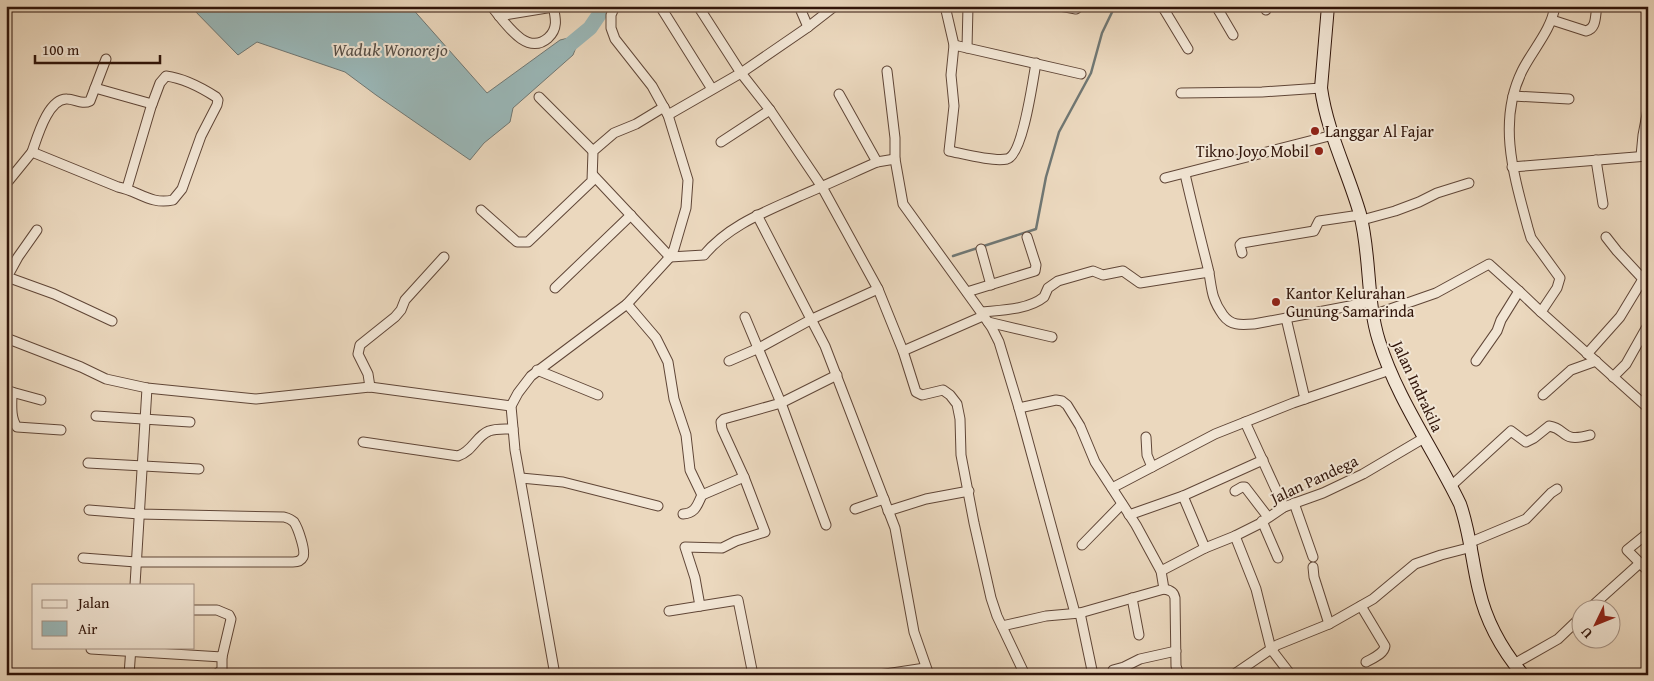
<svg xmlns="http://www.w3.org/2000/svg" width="1654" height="681" font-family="'Gentium Book Plus',serif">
<rect width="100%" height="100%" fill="#ebd8be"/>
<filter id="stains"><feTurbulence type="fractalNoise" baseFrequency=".004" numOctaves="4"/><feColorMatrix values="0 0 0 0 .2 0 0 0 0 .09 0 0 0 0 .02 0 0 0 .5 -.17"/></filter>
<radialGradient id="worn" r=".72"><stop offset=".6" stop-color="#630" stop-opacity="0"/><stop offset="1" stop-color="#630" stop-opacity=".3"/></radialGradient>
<polygon fill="#9ab8b9" stroke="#707773" points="190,6 410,6 487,93 560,40 581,35 573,55 513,108 510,122 484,143 470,160 376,95 345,72 257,42 238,55"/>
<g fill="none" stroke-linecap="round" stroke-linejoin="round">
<polyline stroke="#707773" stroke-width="2.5" points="953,256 1036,229 1046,177 1059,132 1091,73 1102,33 1115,6"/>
<polyline stroke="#9ab8b9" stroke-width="15" points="567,47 590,28 605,6"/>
<defs>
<g id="street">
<path d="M491,6C505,22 526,57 548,38C558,29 556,19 553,6"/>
<polyline points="660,6 712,89"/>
<polyline points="698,6 741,73 770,110 822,187 878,289 903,351 916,392 922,395 943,390 950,395 957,404 960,419 961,455 974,523 991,598 997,616 1025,675"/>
<polyline points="799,6 808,27"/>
<path d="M945,6L954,45L951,75L954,106L949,151C964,154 993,162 1007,159C1023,155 1033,79 1036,63"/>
<polyline points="1060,6 1076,9 1080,6"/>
<polyline points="1162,6 1188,49"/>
<polyline points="1216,6 1233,35"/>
<polyline points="1264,6 1266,10"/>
<path d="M1555,6C1551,31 1533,49 1522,71C1497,122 1514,176 1528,228L1531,238L1560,278L1557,288L1541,312L1648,408"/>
<polyline points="499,16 553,7"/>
<path d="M1552,20L1586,31C1597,29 1595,15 1597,6"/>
<polyline points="954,45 1081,74"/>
<polyline points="967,48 968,6"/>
<polyline points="887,71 895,138 895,159 903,204 981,312 992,328 999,342 1019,408 1075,613"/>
<polyline points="95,88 152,104"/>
<polyline points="1181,93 1262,92 1321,88"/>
<polyline points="839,94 877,162"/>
<polyline points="1513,96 1569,99"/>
<polyline points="539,97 593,151"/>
<polyline points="668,115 741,73 808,27 835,6"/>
<polyline points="721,142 770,110"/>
<path d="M32,152C37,138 48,98 67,99C75,99 82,105 90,101L106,59"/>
<polyline points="1641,156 1643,135 1648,109"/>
<polyline points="1596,160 1603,204"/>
<polyline points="1512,167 1648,156"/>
<path d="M1185,174C1192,205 1200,236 1208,268C1212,286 1210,297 1223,315C1231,326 1241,325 1254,324L1371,302"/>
<path d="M593,175L670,257L704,255C729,225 765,212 800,196C826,185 852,173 877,162L895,159"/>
<polyline points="1165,178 1333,135"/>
<path d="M6,184L32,152L118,187C139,191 150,205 173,200L182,189L201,136L217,105L218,100L216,97C202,88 182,78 166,76L160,83L151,107L127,188"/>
<polyline points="481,210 517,242 528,242 592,181 593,151 614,133 636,124 664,107"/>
<polyline points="757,215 825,346 895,528 914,632 929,675"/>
<polyline points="1362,220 1395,211 1419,202 1437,193 1469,183"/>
<polyline points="37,230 18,257 7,277 54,294 112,321"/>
<polyline points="1606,237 1617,251 1643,279"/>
<polyline points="981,249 991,285"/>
<polyline points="1242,253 1240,245 1242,243 1314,231 1319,221 1360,215"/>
<polyline points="555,288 631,215"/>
<polyline points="967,292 1035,271 1036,265 1027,237"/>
<path d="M627,304L656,338L668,362L674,399L686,435L690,470L702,495C697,505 696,513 683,514"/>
<path d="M981,312C1001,310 1028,310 1044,297L1048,288L1058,281L1093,271L1103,275L1123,271L1140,283L1209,272"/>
<polyline points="1373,315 1436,293 1489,264 1519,291"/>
<polyline points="745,317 781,403 826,525"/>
<polyline points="1286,318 1305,399"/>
<polyline points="988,322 1052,337"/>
<polyline points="6,338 81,367 106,379 147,388 256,399 370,387 511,406"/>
<polyline points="903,351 983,316"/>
<polyline points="1587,354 1620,317 1643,279 1648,284"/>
<polyline points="729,361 759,348 812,319 878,289"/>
<polyline points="1476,361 1497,331 1501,320 1519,291 1541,312"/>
<polyline points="537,370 598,395"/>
<polyline points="1613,377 1626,364 1648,325"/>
<polyline points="370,387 368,374 358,354 360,345 395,317 401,310 405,300 444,257"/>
<polyline points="8,391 41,400"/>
<path d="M12,392C12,403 10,418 17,427L61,430"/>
<polyline points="1543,395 1571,370 1596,361"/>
<polyline points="96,416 190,422"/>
<polyline points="1245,422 1284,507"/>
<polyline points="1146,437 1147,455 1152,467"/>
<path d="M363,442L458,456C473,451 476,436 489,431C496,428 506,429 513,429"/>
<polyline points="88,463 199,469"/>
<polyline points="521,478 563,482 658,506"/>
<path d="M1451,486L1511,431L1526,442L1534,438L1549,426C1568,429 1560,443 1590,435"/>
<polyline points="1112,488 1215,434 1293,403 1390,370"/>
<polyline points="1235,491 1242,487 1245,487 1268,517"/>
<polyline points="702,495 744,477"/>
<polyline points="1183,496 1205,548"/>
<polyline points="1294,503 1313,557"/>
<polyline points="855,509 884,499"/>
<polyline points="888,511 926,499 969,491"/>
<polyline points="1129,515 1183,496 1263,460"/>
<polyline points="1262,521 1278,558"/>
<polyline points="1648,533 1627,550 1648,571"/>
<polyline points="1235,536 1256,589 1271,649 1291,675"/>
<polyline points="1471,542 1526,519 1551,493 1557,489"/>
<polyline points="1082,545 1122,504"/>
<path d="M83,558L136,562H293C297,562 301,561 303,557C306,551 298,528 294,522C291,519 288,518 284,517L139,514L89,510"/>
<polyline points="1313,567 1314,577 1329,624"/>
<polyline points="1161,571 1205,548 1235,536 1259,524 1284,507 1323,493 1363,474 1424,438"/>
<polyline points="135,585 147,388"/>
<path d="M1164,589C1170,590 1174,592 1175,598L1176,666L1179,675"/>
<polyline points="1132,598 1139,635"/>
<polyline points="700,606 695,578 685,547 722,548 736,541 765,532 744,477 722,429 721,422 724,419 731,417 781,403 837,375"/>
<path d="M1361,606L1385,646C1384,654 1373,658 1366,662"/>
<polyline points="1590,608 1640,563"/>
<polyline points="669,611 738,600 753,675"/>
<polyline points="1080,613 1093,675"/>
<polyline points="1002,626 1046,616 1080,613 1164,589 1161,571 1136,525 1095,462 1080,426 1067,405 1062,401 1056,400 1019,408"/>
<polyline points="91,649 222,657 231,619 229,615 217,610 194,610"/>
<polyline points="1514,664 1558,639 1582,616"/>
<polyline points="1113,670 1124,667 1140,659 1176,651"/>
<polyline points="129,675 131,647"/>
<polyline points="215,675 222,670 222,657"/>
<polyline points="555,675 515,450 511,406 518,393 531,376 627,304 670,257 674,249 686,208 688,180 668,115 652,86 615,39 611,28 611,15 615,6"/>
<polyline points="879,675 925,668"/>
<polyline points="1233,675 1277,645 1329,624 1373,599 1415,564 1441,555 1472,547"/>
</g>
<path id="secondary" d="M1328,6L1321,88C1327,132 1348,172 1360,214C1371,256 1366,300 1379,341C1397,399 1434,450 1460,504C1470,532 1472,562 1479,590C1486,621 1503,651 1523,675"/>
</defs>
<use href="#street" stroke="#604637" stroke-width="11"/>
<use href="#secondary" stroke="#31150a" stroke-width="14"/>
<use href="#street" stroke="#f2e6d5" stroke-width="9"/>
<use href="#secondary" stroke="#f2e6d5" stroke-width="12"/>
</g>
<g fill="#8f2418" stroke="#f2e6d5" stroke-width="2">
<circle cx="1315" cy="131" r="5"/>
<circle cx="1319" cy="151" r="5"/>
<circle cx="1276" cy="302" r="5"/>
</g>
<g text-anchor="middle" stroke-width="4" stroke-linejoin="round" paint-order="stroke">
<g font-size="16" fill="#31150a" stroke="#f2e6d5" text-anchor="start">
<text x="1325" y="137">Langgar Al Fajar</text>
<text x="1309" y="157" text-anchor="end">Tikno Joyo Mobil</text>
<text x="1286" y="299">Kantor Kelurahan<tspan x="1286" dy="18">Gunung Samarinda</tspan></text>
</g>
<g font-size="16" fill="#31150a" stroke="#f2e6d5">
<text transform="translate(1418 386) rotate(65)" y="6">Jalan Indrakila</text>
<text transform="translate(1314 479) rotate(-25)" y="6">Jalan Pandega</text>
</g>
<g font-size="18" font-style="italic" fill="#564e47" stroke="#f2e6d5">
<text x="390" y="56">Waduk Wonorejo</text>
</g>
</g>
<rect width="1654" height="681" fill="none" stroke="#ebd8be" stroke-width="25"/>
<rect x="8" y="8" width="1639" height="666" fill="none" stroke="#31150a" stroke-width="2.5"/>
<rect x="12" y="12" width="1629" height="656" fill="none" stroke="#31150a"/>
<rect x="32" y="584" width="162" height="65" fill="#f2e6d5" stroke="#a59284"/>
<rect x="42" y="600" width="25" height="8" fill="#f2e6d5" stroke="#a59284"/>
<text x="78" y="608" font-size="15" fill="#31150a">Jalan</text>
<rect x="42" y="621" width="25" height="15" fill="#9ab8b9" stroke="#a59284"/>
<text x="78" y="634" font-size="15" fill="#31150a">Air</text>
<g transform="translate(1596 624) rotate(227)"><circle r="24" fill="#f2e6d5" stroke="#a59284"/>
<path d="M0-4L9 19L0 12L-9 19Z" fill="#8f2418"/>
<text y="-8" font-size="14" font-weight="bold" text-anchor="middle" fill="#31150a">U</text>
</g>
<path d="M35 55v8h125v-8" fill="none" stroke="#31150a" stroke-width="2.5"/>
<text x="42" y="55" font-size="15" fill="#31150a" stroke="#f2e6d5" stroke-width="4" paint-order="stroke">100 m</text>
<rect width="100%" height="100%" filter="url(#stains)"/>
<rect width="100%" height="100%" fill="url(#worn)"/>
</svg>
